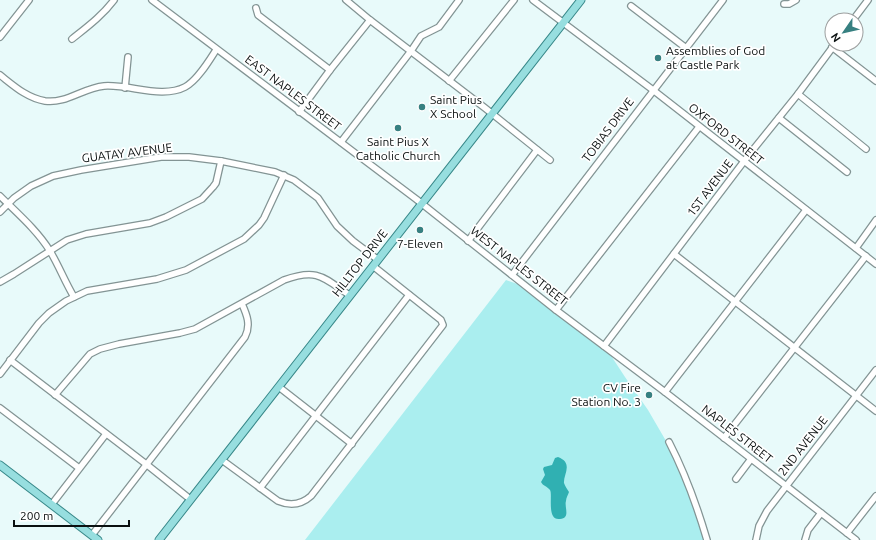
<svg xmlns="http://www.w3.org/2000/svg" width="876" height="540" font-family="Ubuntu,sans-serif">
<rect width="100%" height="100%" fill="#e8fafa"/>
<polygon fill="#aaeeef" points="506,280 532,289 604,345 625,377 648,410 673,453 682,471 707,540 305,540"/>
<path fill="#30b0b2" d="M558,457C574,463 563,475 564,483C565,486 567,489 569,492C568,495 566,498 566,501C564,507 571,518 560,519C546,521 553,494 550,490C547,486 543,486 541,482L545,475L543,469L544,467L552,465L555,458Z"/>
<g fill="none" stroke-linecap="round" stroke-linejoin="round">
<defs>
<g id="minor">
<polyline points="152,0 416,199 556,310 665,392 856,540"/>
<polyline points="346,0 370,20 485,108 550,160"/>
<polyline points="533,0 653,90 876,264"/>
<polyline points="784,4 789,4 796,0"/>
<polyline points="631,6 686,48"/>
<polyline points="256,8 258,15 330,70"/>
<polyline points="853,20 868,0"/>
<polyline points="0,37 29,0"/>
<path d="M72,39C87,27 102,16 114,0"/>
<polyline points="832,47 876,81"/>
<path d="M0,75C14,86 27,98 45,101C66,104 83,88 104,86C129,84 162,99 185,87C197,81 209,61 216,50"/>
<polyline points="449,81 514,0"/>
<polyline points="125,88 128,57"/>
<polyline points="798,94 866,149"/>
<polyline points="299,112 330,70 370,20"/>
<polyline points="779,118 847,172"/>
<polyline points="341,142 411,51 421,36 439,27 459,0"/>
<path d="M0,196C17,213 37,230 50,251C59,266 65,282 74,297"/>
<polyline points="0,212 14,198 31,186 53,176 81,170 161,157 189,157 221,161 275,172 294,180 318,198 337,226 353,241 377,259"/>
<polyline points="468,241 537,150"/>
<polyline points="856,248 876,220"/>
<polyline points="674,254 876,411"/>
<polyline points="512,275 723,0"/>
<polyline points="0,282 14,274 67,240 86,234 150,223 166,217 202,199 213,187 216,183 221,161"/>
<polyline points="556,310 699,127"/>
<polyline points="604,346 748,156 798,94 835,44"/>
<polyline points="10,360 146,464 190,499"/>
<polyline points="0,374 39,323 49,313 66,301 87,291 157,279 186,270 244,239 259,225 264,218 284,175"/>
<polyline points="279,387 352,444"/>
<polyline points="665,392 806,210"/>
<path d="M55,395L90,354L100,349L119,344L180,333L195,329L284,280C317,268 323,277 349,295"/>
<polyline points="0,408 79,468"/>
<polyline points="724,438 866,256"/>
<path d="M669,442C685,473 697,506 707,540"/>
<path d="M222,460L278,501C290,506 301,505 311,496L443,325L441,320L373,266"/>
<polyline points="736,479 751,459"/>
<polyline points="260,488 409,295"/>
<polyline points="52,504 106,434"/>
<polyline points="847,533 876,496"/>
<path d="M92,535L245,337C251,325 247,315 242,304"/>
<polyline points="756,540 759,526 767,511 876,370"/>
<polyline points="805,540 808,530 821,513"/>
</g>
<g id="major">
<polyline points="0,465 98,540"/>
<polyline points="159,540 581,0"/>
</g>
</defs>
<use href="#minor" stroke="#839494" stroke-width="8"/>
<use href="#major" stroke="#388889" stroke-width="9"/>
<use href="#minor" stroke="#fff" stroke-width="5.5"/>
<use href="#major" stroke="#97dedf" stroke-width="7"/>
</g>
<g fill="#378081" stroke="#fff" stroke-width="1.5">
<circle cx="658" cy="58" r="4"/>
<circle cx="422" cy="107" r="4"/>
<circle cx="398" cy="128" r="4"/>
<circle cx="420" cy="230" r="4"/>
<circle cx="649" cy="395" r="4"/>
</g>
<g text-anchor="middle" stroke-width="3.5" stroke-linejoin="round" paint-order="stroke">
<g font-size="12" fill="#0a1010" stroke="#fff" text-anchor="start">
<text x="666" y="55">Assemblies of God<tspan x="666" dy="14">at Castle Park</tspan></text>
<text x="430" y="104">Saint Pius<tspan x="430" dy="14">X School</tspan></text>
<text x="398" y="146" text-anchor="middle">Saint Pius X<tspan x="398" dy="14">Catholic Church</tspan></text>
<text x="420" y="248" text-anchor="middle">7-Eleven</text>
<text x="641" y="392" text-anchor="end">CV Fire<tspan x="641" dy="14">Station No. 3</tspan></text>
</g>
<g font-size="12" fill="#0a1010" stroke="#fff">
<text transform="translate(293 93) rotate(37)" y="4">EAST NAPLES STREET</text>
<text transform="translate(608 130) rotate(-53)" y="4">TOBIAS DRIVE</text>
<text transform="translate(726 134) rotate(38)" y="4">OXFORD STREET</text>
<text transform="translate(127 153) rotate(-7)" y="4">GUATAY AVENUE</text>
<text transform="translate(710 188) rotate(-53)" y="4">1ST AVENUE</text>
<text transform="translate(360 263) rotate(-52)" y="4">HILLTOP DRIVE</text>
<text transform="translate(519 266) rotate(38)" y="4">WEST NAPLES STREET</text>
<text transform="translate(737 434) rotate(38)" y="4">NAPLES STREET</text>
<text transform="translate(803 446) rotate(-52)" y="4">2ND AVENUE</text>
</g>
</g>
<g transform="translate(844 32) rotate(236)"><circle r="19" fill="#ffffff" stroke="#9d9f9f"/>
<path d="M0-3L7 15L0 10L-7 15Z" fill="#378081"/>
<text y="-6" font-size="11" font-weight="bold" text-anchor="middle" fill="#0a1010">N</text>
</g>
<path d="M14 520v6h115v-6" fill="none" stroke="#0a1010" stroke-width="2"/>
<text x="20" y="520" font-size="12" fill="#0a1010" stroke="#ffffff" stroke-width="3" paint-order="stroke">200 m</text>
</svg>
